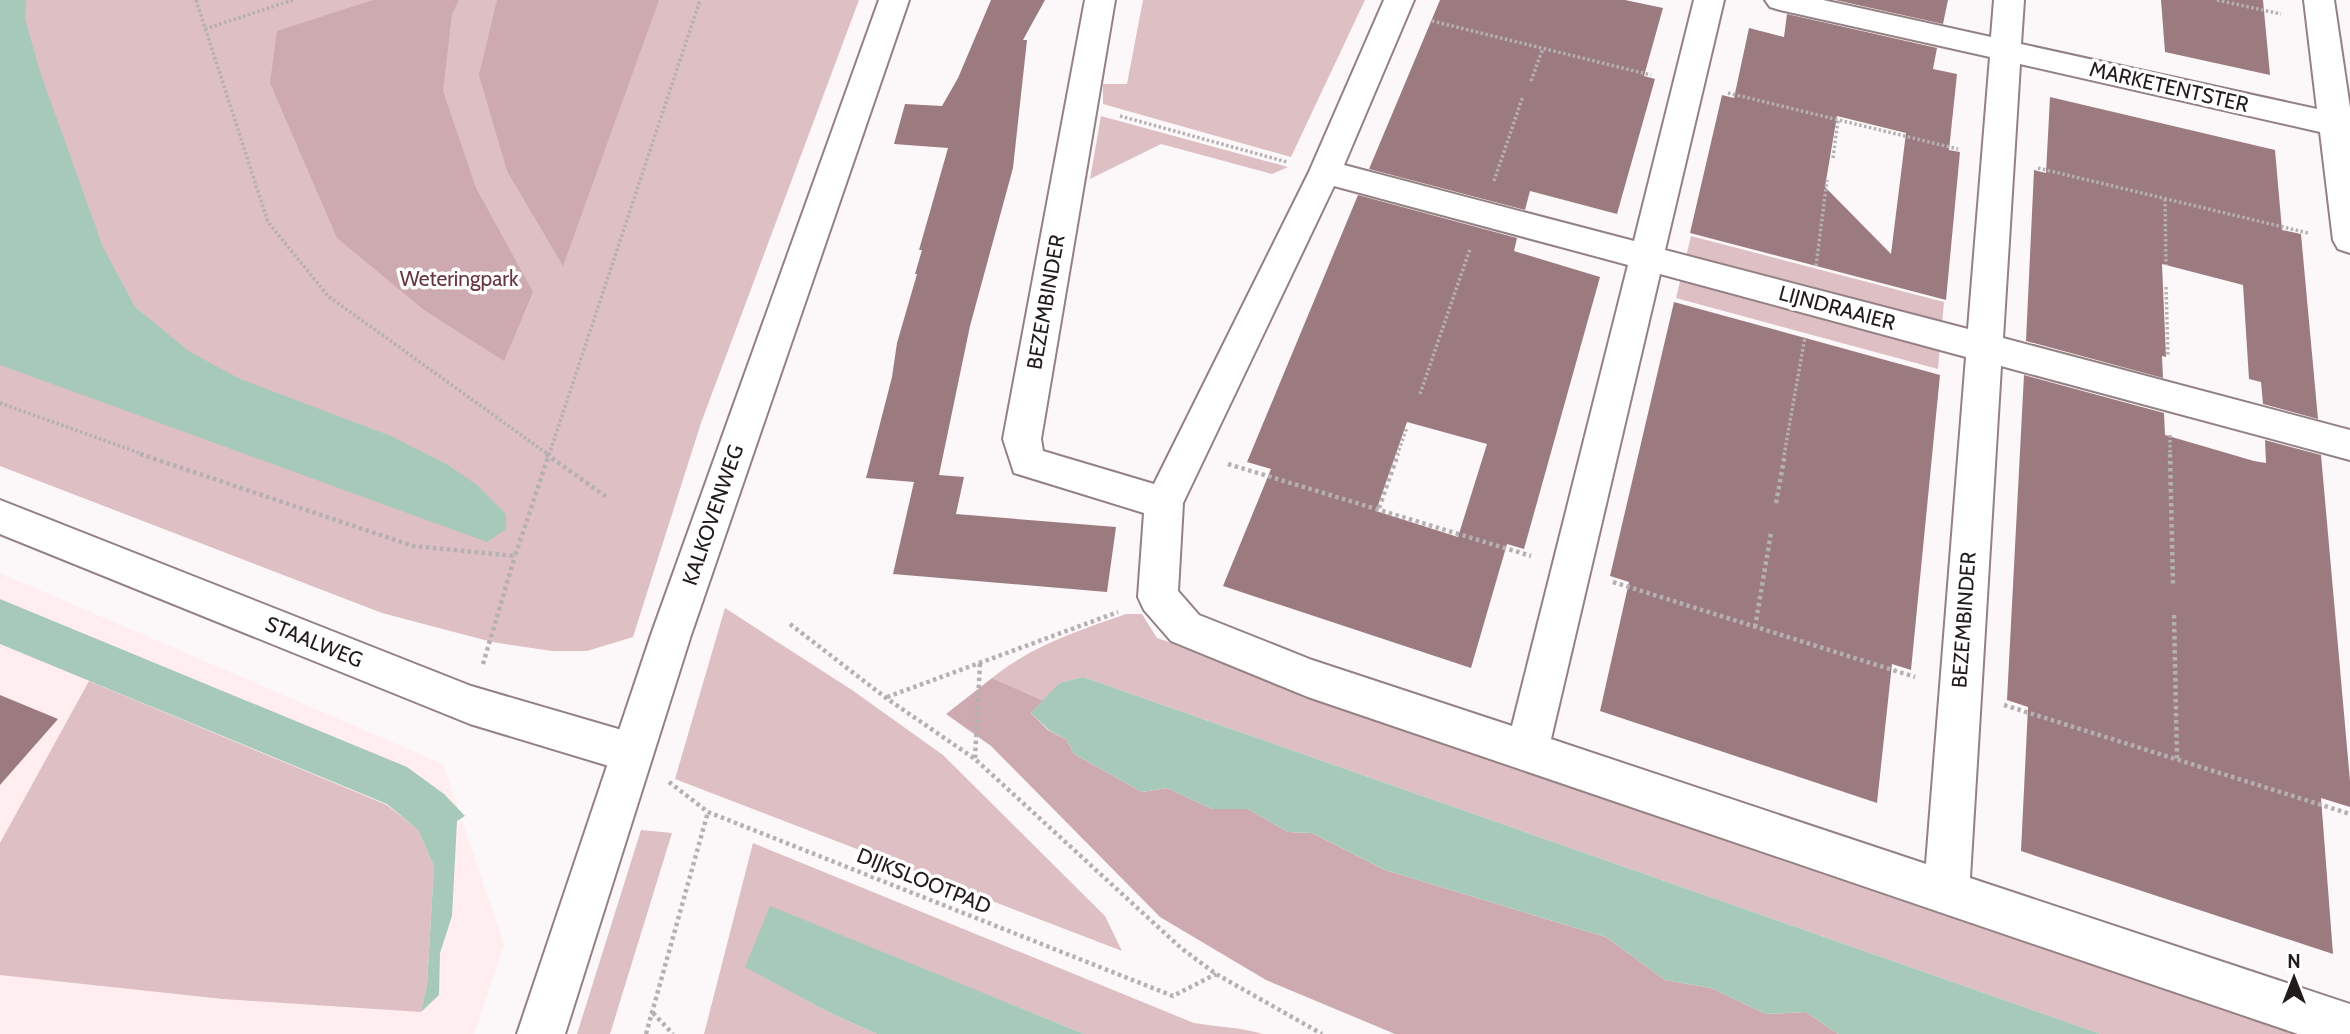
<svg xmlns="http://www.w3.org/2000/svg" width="2350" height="1034" font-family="Cabin,sans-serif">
<rect width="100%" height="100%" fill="#fcf8f9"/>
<polygon fill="#ffedf0" points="0,573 443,764 504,945 474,1034 0,1034"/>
<g fill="#ddbfc4">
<polygon points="0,0 859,0 701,423 633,637 587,651 552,651 492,642 382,613 0,466"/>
<polygon points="1143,0 1365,0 1291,157 1103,104 1103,84 1127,84"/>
<polygon points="1101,116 1288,167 1272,174 1161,144 1090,179"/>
<polygon points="1691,236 1944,302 1938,369 1676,298"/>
<polygon points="725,608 852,690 943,755 1105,916 1122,951 675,779"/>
<path d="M1126,614H1142L1157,638L2308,1034H2101L1083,677L1059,683L1044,701L992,678C1033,645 1078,631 1126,614Z"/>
<polygon points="89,681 387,805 418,830 434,866 427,985 421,1012 223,999 0,975 0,843"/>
<polygon points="641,830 672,833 610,1034 577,1034"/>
<path d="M753,843L1194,1023C1218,1027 1240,1027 1263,1034H1084L770,907L746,967L826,1011L877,1034H704Z"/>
</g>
<g fill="#cdaab0">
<polygon points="373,0 459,0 452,14 443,91 476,188 533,292 504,361 424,310 337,238 270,83 277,31"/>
<polygon points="497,0 659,0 563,266 507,171 479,75"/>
<polygon points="992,678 1044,701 1031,713 1048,730 1067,740 1074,754 1142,792 1167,788 1212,809 1248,809 1288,832 1312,833 1385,870 1606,937 1665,980 1711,988 1766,1014 1806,1012 1838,1034 1395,1034 1266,980 1160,917 991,746 946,714"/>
</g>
<g fill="#a6c9ba">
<polygon points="0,0 26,0 25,19 41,75 103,247 135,307 190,352 240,379 391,436 448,465 477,485 506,514 506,529 487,542 0,365"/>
<polygon points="0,599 407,767 444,794 465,816 457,821 452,916 440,953 439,995 421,1012 427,985 434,866 418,830 387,804 0,644"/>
<polygon points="1083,677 2101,1034 1838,1034 1806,1012 1766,1014 1711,988 1665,980 1606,937 1385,870 1312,833 1288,832 1248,809 1212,809 1167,788 1142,792 1074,754 1067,740 1049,730 1031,713 1059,683"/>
<polygon points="770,906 1084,1034 877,1034 826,1011 745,967"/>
</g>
<g fill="#9c7b80" fill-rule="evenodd">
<polygon points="991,0 1045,0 1023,40 1027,40 1013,168 970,326 939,475 964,477 956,514 1116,527 1107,592 893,574 914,482 866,478 892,377 897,343 917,274 915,274 922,250 919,250 948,148 894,144 905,104 942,106 958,78"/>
<polygon points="1440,0 1625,0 1663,8 1644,76 1655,79 1617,214 1530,191 1525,210 1369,169"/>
<polygon points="1835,0 1948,0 1943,24"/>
<polygon points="2161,0 2263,0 2270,75 2165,52"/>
<path d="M1787,14L1937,48L1933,69L1957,74L1949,150L1960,152L1946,300L1690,233L1722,95L1734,98L1749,28L1784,37ZM1837,116L1906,133L1891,254L1825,187Z"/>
<polygon points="2050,97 2275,150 2282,230 2301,234 2318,419 2263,404 2261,382 2249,379 2243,285 2162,264 2166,357 2162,356 2163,378 2026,341 2034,170 2046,173"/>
<path d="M1358,195L1517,238L1514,251L1600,277L1524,549L1507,544L1471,668L1223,586L1271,469L1247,462ZM1407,422L1487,444L1458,537L1376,511Z"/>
<polygon points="1674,302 1940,375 1911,670 1892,664 1877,803 1600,711 1629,582 1610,576"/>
<polygon points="2024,375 2164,413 2165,435 2254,461 2266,463 2265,440 2321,455 2350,781 2350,807 2321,798 2333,954 2021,851 2028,707 2007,700"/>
<polygon points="0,695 58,719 0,785"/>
</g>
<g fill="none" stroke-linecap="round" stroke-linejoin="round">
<defs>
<g id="street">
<path d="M1085,0H1115L1041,439L1043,451L1154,484L1309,172L1384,0H1414L1344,165L1634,241L1694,0H1724L1665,250L1968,329L1990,57L1780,10L1770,7L1765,0H1823L1991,37L1994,0H2024L2021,44L2317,109L2304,0H2334L2350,108V253L2338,249L2333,240L2320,132L2020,64L2003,338L2350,430V460L2001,366L1970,878L2350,1004V1034H2298L1308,697L1171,641L1144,610L1138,597L1144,513L1014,473L1003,439ZM1334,186L1628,265L1512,726L1312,660L1199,615L1178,591L1183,503ZM1660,274L1966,357L1926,864L1551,739Z"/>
<polygon points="0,500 471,686 632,733 647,739 653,753 647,767 632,773 470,724 0,534"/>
</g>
<polygon id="secondary" points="879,0 909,0 691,635 565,1034 517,1034 651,635"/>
</defs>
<use href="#street" stroke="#938184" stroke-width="4"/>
<use href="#secondary" stroke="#938184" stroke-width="4"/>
<g stroke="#b5b0b1" stroke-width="3.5" stroke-dasharray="2.5 2.5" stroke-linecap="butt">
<polyline points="196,0 268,222 328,296 549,455"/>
<polyline points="2217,0 2281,14"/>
<polyline points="1432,21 1651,75"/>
<polyline points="205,29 293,0"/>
<polyline points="1531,81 1543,48"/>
<polyline points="1728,93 1958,149"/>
<polyline points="1120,116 1287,162"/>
<polyline points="1833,158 1838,120"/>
<polyline points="2038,168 2308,233"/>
<polyline points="1494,181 1523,96"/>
<polyline points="2165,199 2166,265"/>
<polyline points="1816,266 1827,180"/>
<polyline points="2166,287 2168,356"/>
<polyline points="1420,394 1470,249"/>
<polyline points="0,403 145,455"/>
<polyline points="2170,435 2170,455"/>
<polyline points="549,455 700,0"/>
<polyline points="1397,455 1407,427"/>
<polyline points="1784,455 1805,337"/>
</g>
<g stroke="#b5b0b1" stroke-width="4.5" stroke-dasharray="3.5 3.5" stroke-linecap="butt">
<polyline points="140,454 413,546 515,556 549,454"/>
<polyline points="546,454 608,498"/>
<polyline points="2170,454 2173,586"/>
<polyline points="1228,464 1531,556"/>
<polyline points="1776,503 1785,454"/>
<polyline points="1379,508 1398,454"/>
<polyline points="1613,582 1915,677"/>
<polyline points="2174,615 2177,759"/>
<polyline points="790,624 886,698 975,759 1181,948 1216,974 1322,1034"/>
<polyline points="1755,627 1771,533"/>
<polyline points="483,664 515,556"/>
<polyline points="887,697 1118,612"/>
<polyline points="2004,705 2350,814"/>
<polyline points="975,758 980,663"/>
<polyline points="669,782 708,812 1173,996 1216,974"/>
<polyline points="653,1013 673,1034"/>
<polyline points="646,1034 708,812"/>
</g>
<use href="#street" fill="#fff" fill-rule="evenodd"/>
<use href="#secondary" fill="#fff" fill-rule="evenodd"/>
</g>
<g text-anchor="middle" stroke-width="7" stroke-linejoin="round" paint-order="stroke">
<g font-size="21" fill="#221b1c" stroke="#fff">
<text transform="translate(2169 87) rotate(13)" y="7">MARKETENTSTER</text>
<text transform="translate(1046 302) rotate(-80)" y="7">BEZEMBINDER</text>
<text transform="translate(1837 308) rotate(15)" y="7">LIJNDRAAIER</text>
<text transform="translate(713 515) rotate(-71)" y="7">KALKOVENWEG</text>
<text transform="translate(1964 620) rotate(-86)" y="7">BEZEMBINDER</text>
<text transform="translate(314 642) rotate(22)" y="7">STAALWEG</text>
<text transform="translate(924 881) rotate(22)" y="7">DIJKSLOOTPAD</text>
</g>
<g font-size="21" fill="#673640" stroke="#fff">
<text x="459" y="286">Weteringpark</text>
</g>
</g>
<g transform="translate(2294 978)" stroke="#ffffff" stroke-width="5" paint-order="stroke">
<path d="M0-5L12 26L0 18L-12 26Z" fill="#221b1c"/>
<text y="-10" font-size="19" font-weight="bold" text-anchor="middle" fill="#221b1c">N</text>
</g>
</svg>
